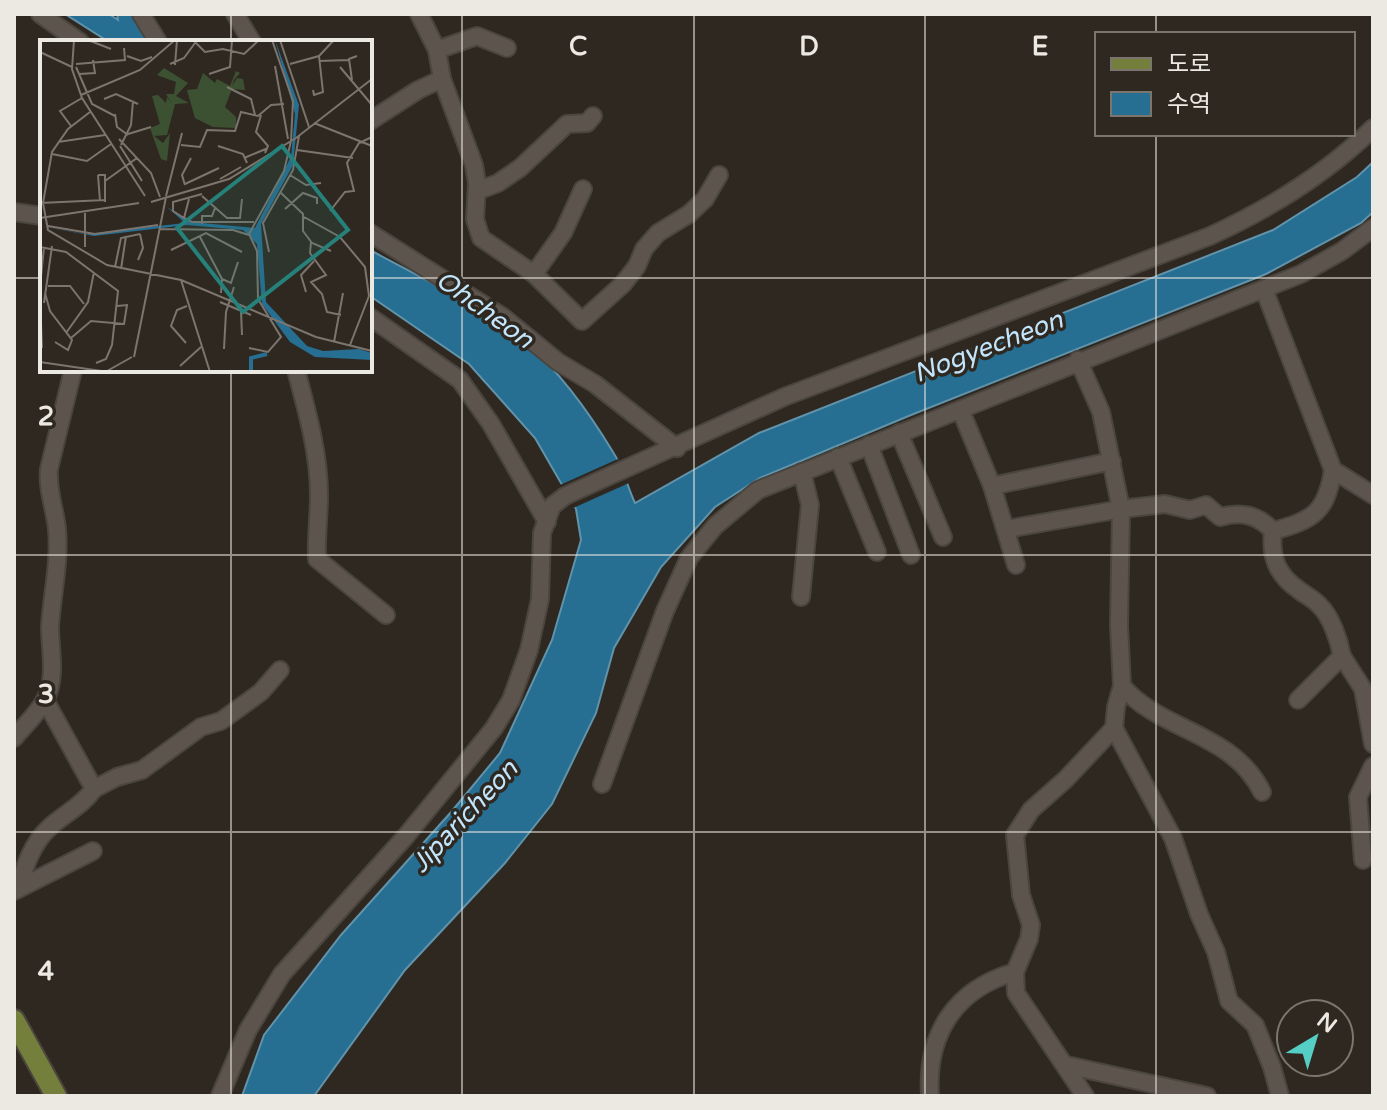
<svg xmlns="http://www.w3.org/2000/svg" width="1387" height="1110" font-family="'Varela Round','Noto Sans KR',sans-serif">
<rect width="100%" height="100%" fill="#2f2820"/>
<g fill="#266e92" stroke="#6193aa" stroke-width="2">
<polygon points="65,14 109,14 118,20 117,14 136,14 153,42 109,42"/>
<path d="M1373,162V212L1361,223L1266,274L911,415L760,478L715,507L661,567L614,648L596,713L552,804L505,863L405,970L314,1096H242L264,1035L341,935L452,811L500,753L552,640L581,540L576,509L535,438L469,364L370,296V250C423,279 482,306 529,346C562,374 590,414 613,452C623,467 627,486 635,503L759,433L1273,230L1357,177Z"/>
</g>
<polygon fill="#2f2820" points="618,459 629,483 571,509 560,485"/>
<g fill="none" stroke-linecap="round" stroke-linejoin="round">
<defs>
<g id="minor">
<polyline points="40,14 80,42"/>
<polyline points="141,14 158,42"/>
<polyline points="235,14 252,42"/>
<polyline points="419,14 437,50 442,79 474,165 477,183 475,219 481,238 534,274 582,321 623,284 637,266 644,249 658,233 689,214 705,199 719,175"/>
<polyline points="437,50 477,36 507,48"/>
<polyline points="370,121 418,90 442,79"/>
<polyline points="477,191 498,183 520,168 567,124 587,123 593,116"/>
<polyline points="14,212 42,216"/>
<polyline points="370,233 503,317 558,362 595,384 677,448"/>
<polyline points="534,274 563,233 583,189"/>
<polyline points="1264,289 1333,470 1373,495"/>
<polyline points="370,317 460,380 491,424 547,522"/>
<polyline points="1078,360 1101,412 1121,509 1119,625 1122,686 1116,707 1114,728 1173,838 1199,914 1216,952 1229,1001 1255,1025 1272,1067 1280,1096"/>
<path d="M296,370C307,411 319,453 319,495C319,517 316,537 317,559L386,615"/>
<polyline points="961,411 992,486 1016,565"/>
<polyline points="899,433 943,537"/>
<polyline points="869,445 911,555"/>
<polyline points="838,457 877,552"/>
<polyline points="992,486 1112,461"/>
<path d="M1007,529L1121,509L1165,504L1190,510L1206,505L1220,517C1242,511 1258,515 1273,531C1270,557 1277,575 1299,590C1305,595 1314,599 1319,605C1331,616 1339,640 1342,656L1298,700"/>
<path d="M1273,531C1313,520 1326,513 1333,470"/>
<polyline points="801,597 810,505 802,472"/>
<polyline points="1342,656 1363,689 1373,744"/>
<path d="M1122,686C1161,732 1233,732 1262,792"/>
<polyline points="45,700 94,789 117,777 142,770 201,727 221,721 261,692 280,670"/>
<path d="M14,738C24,726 38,713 45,700C57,677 50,651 50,627C52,594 60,563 57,529C55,509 47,490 49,469L73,370"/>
<polyline points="602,784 665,611 689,558 715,526 758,490 1301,274 1342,251 1373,228"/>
<polyline points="1363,860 1358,797 1373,766"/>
<path d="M18,889C25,866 32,843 50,827C65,813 82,806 94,789"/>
<polyline points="14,891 93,851"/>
<polyline points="1066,1065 1207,1096"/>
<path d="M220,1096L248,1030L282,974L406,836L494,728L511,700L529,650L540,599L542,533L552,506L565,496L784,397L1210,236C1271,208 1325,175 1373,128"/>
<path d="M930,1096C926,1034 955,989 1015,972"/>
<polyline points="1085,1096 1016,993 1015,972 1029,939 1031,925 1021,895 1015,835 1031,810 1066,779 1114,728"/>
</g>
<polyline id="major" points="14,1020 56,1096"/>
</defs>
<use href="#minor" stroke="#4a453e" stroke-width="20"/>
<use href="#major" stroke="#4a453e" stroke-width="24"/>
<use href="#minor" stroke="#5d554d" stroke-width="16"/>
<use href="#major" stroke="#757f3c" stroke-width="20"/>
</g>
<path fill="none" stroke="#ece8e2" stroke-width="2" stroke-opacity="0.55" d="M231,14V42M462,14V1096M694,14V1096M925,14V1096M1156,14V34M1156,134V1096M14,278H42M370,278H1373M231,370V1096M14,555H1373M14,832H1373"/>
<g text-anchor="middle" stroke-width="7" stroke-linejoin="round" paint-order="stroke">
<g font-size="26" font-style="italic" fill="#c2e5fb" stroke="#2f2820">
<text transform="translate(485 309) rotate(36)" y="9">Ohcheon</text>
<text transform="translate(988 346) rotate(-21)" y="9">Nogyecheon</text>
<text transform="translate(464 816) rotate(-47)" y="9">Jiparicheon</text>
</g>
</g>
<g transform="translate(40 40)">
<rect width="332" height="332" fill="#2f2820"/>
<path d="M124,28L148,43L136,56L149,63L135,64L127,95L114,96L123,103L130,93L127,121L121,119L110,88L120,84L112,56L118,55L126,63L127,57L132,64L126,54H134L136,42L117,35ZM196,31L200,33L194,40L192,46L197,38L203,39L205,50L192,49L185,67L196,77V88L173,87L155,78L147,50L157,49L163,33L175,43L177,39L190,46Z" fill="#3c5132"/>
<path d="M235,0L259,65L253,125L221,184L226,262L267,306L283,311L319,309L332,313V320L275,317L250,302L222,264L217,204L203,190L147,185L54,196L0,186L46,194L145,183L127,167L151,182L215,188L251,117L255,74Z" fill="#266e92"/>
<path fill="none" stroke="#266e92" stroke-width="4" d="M211,332V318L227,314"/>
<path fill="none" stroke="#7b756e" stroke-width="2" d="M34,0L32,29L42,58L105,156M48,0L71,9M153,0L165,12L183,9L204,14L219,0M240,0L269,87M0,12L32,27M87,16L101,21L112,17M279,21L309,20M36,24L85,20L84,8M130,24L144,18L155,3M250,24L279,16L294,0M135,25L137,0M235,26L248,99M36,27L52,64L75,76M300,27L332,65M39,34L55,33L53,20M169,34L190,27L192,0M312,40L309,19L317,16M187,47L211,59L215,75M273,50L274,55L283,52L279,16M41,55L100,30L135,0M64,59L76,54L98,64M50,72L28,89L12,112L3,163L8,190L67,225L141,240L276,297L332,311M75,74L77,87L88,95M221,75L216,92L228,106L225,113M274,83L332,106M31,86L20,71L42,58M88,94L111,87M79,99L111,133L120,157M18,102L65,95M81,105L91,85L93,61M141,105L160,107L167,90L195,91L201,72L218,76L231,65L244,64M80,106L102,141M178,106L203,114L207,123M257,110L313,118M12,114L47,121L71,104M204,118L228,108M58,135H65V162M58,135L60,161M250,135L266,145L281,143M180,139L201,127M65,141L97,118M145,144L179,128M145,145L142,135L151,118M240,152L263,174V191L272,203L291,211M126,156L142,93M162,156L187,178H200L202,159M149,159L144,178L152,182H214M111,162L189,139L256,98L332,39M0,163L65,160M245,169L263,153L277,158V164M290,171L305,152L314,151L307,123L319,103L332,97M264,177L300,197L325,227L329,256L310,305M0,178L99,163M144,178L133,171V162L162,154M162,184V176H172L175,168M8,186L55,194L118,185M119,189L193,190L209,195M160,197L182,239L181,253M271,202L270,213L286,235L271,242L282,254L287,272L301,275M0,207L26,212L78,251L72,305L66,319L56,323M45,207V173M131,210L166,193L202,212M229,212L223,183L253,130L259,96M98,220L103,208L100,194M75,227L81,198L100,194M81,229L86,196M1,237L4,207M182,239L191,243L198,222M141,240L170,332M8,246H30L44,264M266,252L261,235L274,221M5,253L10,271L32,300L28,310L15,302M0,260L2,308M180,262L211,275M4,263L12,206M201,271L202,295M26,293L48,262L54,232M31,298L51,281L84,284L87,265L77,266M294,302L303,253M146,303L131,286L137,270L147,266M209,308L228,312L241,297L218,259L217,211L209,194L244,131L251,101L253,61L232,0M184,309L186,272L194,247M94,317L126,157M0,322L68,332M140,326L161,307M67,331L92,317"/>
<path fill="#25817a" fill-opacity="0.15" stroke="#25817a" stroke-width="4" d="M242,106L308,190L203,272L137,188Z"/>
<rect width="332" height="332" fill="none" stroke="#ece8e2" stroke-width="4"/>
</g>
<g font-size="26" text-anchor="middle" font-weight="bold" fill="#ece8e2" stroke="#2f2820" stroke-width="7" stroke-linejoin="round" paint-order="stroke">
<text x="578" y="55">C</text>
<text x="809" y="55">D</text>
<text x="1040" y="55">E</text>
<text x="46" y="425">2</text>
<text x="46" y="703">3</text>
<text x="46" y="980">4</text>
</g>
<rect width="1387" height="1110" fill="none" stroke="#ece8e2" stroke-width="32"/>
<rect x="1095" y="32" width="260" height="104" fill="#2f2820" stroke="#7b756e" stroke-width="2"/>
<rect x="1111" y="58" width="40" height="12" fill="#757f3c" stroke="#7b756e" stroke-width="2"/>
<text x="1167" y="72" font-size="24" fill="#ece8e2">도로</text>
<rect x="1111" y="92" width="40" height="24" fill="#266e92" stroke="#7b756e" stroke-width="2"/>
<text x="1167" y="112" font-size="24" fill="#ece8e2">수역</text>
<g transform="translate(1315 1038) rotate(38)"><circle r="38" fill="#2f2820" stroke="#7b756e" stroke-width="2"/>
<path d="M0-6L14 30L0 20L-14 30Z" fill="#55cec5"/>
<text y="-12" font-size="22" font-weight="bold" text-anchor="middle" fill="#ece8e2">N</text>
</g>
</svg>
